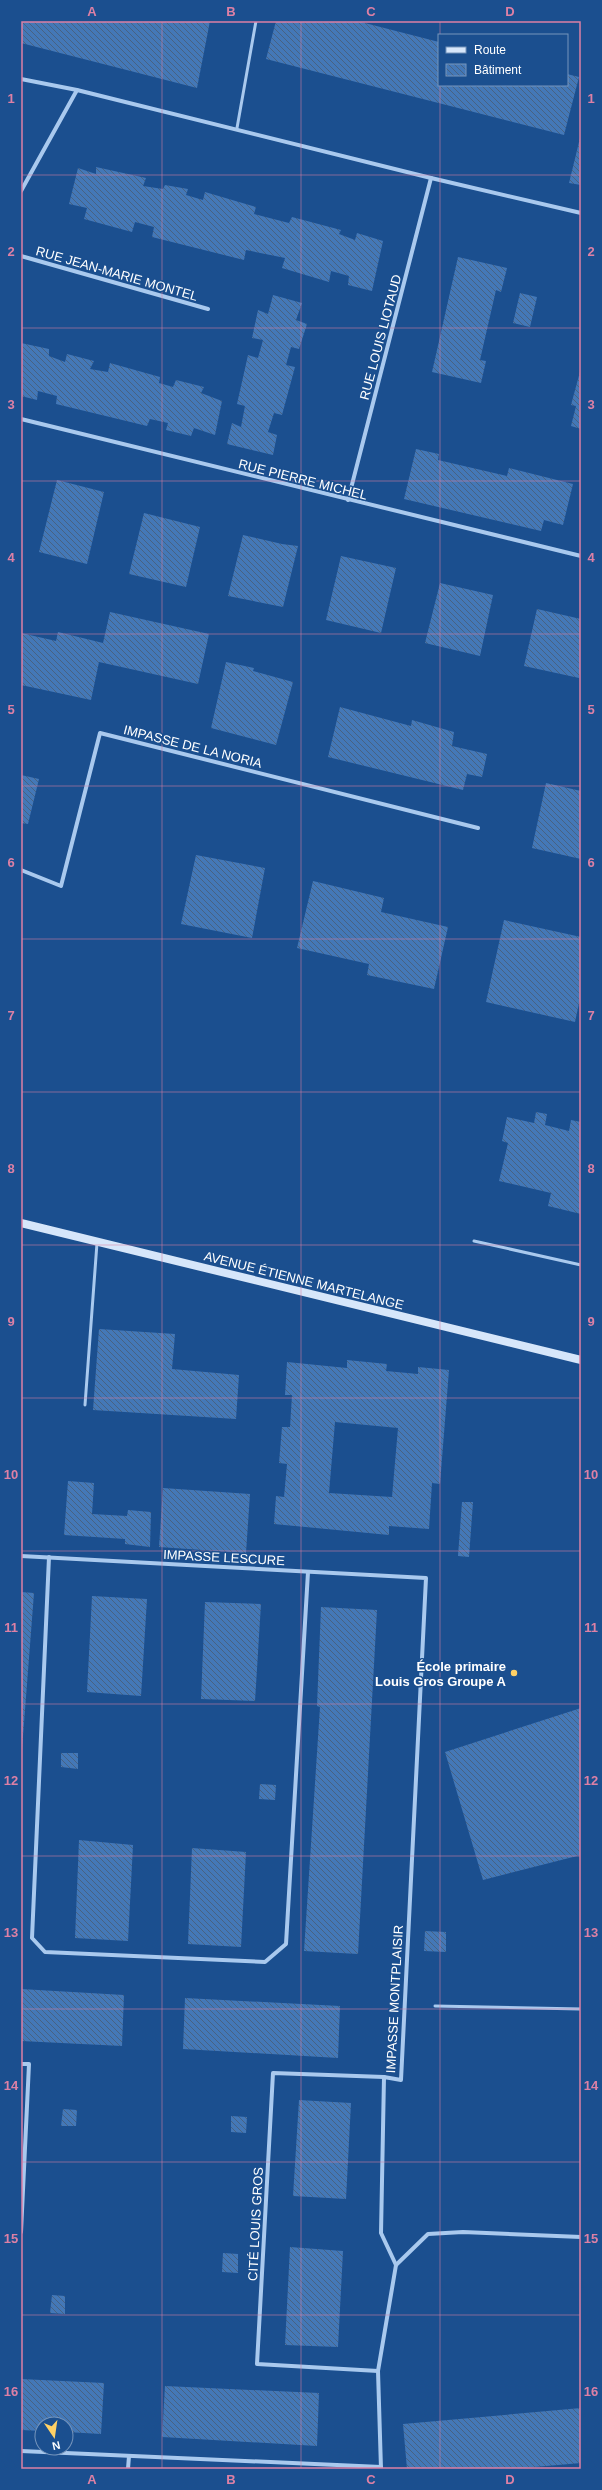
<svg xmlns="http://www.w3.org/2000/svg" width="602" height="2490" font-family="Arial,sans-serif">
<defs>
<pattern id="building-back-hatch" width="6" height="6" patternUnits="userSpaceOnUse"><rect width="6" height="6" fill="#4478b7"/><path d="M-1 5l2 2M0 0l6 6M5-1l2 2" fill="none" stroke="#486282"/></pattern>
</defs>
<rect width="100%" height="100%" fill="#1b4f8f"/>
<g fill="url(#building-back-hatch)" fill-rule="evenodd">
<polygon points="21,21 210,21 197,88 21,43"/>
<polygon points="276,21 357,21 439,42 439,85 567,85 567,74 579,77 564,135 266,59"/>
<polygon points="580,138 581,138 581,185 569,183"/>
<polygon points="96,167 146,178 143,186 163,189 165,185 188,189 186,195 203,200 205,192 256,207 254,214 289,223 292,217 341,230 339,234 355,240 357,233 383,241 372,291 348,285 349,276 331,271 329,282 282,268 285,258 246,250 244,260 152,237 154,227 135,222 132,232 84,219 87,208 69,204 78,168 96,174"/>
<polygon points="458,257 507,268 501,292 496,290 480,360 486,361 481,383 432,372"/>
<polygon points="520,293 537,297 530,327 513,323"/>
<polygon points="273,295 302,303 296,320 307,324 299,349 291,347 286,365 295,367 282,415 274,413 268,432 277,435 273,455 227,444 232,423 241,427 245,406 237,404 248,355 258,358 263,340 252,338 258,310 268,314"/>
<polygon points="21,343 49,349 49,356 65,362 67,354 94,361 90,369 108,372 110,363 160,377 159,383 173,387 176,380 204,387 201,393 222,401 215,435 194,428 191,436 166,430 168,423 150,419 147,426 56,404 57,396 38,391 37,400 21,396"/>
<polygon points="581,368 581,429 571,426 576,406 571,405"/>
<polygon points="416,449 439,454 438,460 507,476 509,468 573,484 563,525 544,520 541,531 404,499"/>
<polygon points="57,480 104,492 87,564 39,552"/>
<polygon points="144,513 200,527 186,587 129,574"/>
<polygon points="243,535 282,544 298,546 283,607 228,596"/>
<polygon points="341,556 396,568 381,633 326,620"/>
<polygon points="440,583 493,595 480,656 425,643"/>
<polygon points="537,609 581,619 581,668 579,678 524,666"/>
<polygon points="110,612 209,634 198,684 99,662 91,700 21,685 21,633 56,641 58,632 103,643"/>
<polygon points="226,662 254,668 253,671 293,682 276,745 211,728"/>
<polygon points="340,707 411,726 412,720 454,732 452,746 487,754 482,777 467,774 463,790 328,757"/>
<polygon points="21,775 39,779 28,824 21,823"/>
<polygon points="546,783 581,791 581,859 532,848"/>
<polygon points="196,855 265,868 252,938 181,924"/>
<polygon points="313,881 384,898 381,912 448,927 434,989 367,975 369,964 297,948"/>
<polygon points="504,920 581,937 581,994 575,1022 486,1002"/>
<polygon points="536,1112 547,1114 545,1125 569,1131 571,1120 581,1122 581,1214 548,1206 551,1193 499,1181 508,1143 502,1141 507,1117 534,1123"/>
<polygon points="99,1329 175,1334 172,1369 239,1375 236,1419 93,1410"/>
<path d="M347,1360L387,1364L386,1371L418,1374V1367L449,1370L440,1484L432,1483L429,1529L389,1526V1535L274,1524L276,1496L284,1497L287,1464L279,1463L282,1427H290L292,1395H285L287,1362L347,1368ZM335,1422L398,1428L392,1497L329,1493Z"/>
<polygon points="68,1481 94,1483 92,1514 127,1516 128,1510 151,1512 150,1547 125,1544 125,1539 64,1535"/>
<polygon points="163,1488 250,1494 246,1553 159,1547"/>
<polygon points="462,1502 473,1502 469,1557 458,1556"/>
<polygon points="21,1592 34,1593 22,1749 21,1749"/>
<polygon points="92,1596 147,1599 141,1696 87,1692"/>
<polygon points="205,1602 261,1604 255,1701 201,1699"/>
<polygon points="321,1607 377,1610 358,1954 304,1951 320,1707 317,1706"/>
<polygon points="581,1708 581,1855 483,1880 445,1752"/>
<polygon points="61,1753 78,1753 78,1769 61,1767"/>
<polygon points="260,1784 276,1785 275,1800 259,1799"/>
<polygon points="79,1840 133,1845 128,1941 75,1938"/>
<polygon points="192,1848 246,1852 241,1947 188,1944"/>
<polygon points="425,1931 446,1932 446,1952 424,1951"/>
<polygon points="21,1989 124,1995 122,2046 21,2041"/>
<polygon points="185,1998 340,2006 338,2058 183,2049"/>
<polygon points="299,2100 351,2103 346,2199 293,2196"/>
<polygon points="63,2109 77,2110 76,2126 61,2126"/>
<polygon points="231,2116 247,2117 246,2133 231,2132"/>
<polygon points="290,2247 343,2251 338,2347 285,2345"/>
<polygon points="223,2253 238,2254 238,2273 222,2272"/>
<polygon points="52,2295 65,2296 65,2314 50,2313"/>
<polygon points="21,2379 104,2383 101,2434 66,2432 66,2424 42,2424 42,2431 21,2430"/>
<polygon points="165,2386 319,2393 317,2446 162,2437"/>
<polygon points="581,2408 581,2463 511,2469 407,2469 403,2424"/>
</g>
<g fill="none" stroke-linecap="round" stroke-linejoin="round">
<g stroke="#a9c9ee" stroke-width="3">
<polyline points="237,128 256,21"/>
<polyline points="474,1241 581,1265"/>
<polyline points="85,1405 97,1243"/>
<polyline points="435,2006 581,2009"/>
</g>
<g stroke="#a9c9ee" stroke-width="4">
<polyline points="21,79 77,90 431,178 581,213"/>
<polyline points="21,191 77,90"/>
<polyline points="21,256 208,309"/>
<polyline points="21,419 581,556"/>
<polyline points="348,500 431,178"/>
<polyline points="21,870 61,886 100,733 478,828"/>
<polyline points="21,1556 426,1578 401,2080 384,2077 381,2233 396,2265 378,2371 381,2469"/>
<polyline points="49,1557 32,1938 45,1952 265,1962 286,1944 308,1572"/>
<polyline points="21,2064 29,2064 21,2232"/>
<polyline points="396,2265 428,2234 463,2232 581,2237"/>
<polyline points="378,2371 257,2364 273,2073 384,2077"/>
<polyline points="21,2451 381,2467"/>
<polyline points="128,2469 129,2456"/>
</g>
<polyline stroke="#d6e6fa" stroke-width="8" points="21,1223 581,1360"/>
</g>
<path fill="none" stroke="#dd80a5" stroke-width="1" stroke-opacity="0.55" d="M162,21V2469M301,21V2469M440,21V35M440,85V2469M21,175H581M21,328H581M21,481H581M21,634H581M21,786H581M21,939H581M21,1092H581M21,1245H581M21,1398H581M21,1551H581M21,1704H581M21,1856H581M21,2009H581M21,2162H581M21,2315H581"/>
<circle fill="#ffd166" stroke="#1b4f8f" stroke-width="1.5" cx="514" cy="1673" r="4"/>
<g text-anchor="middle" stroke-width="3" stroke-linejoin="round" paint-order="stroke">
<g font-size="13" fill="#fff" stroke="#1b4f8f">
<text transform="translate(117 273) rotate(16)" y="5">RUE JEAN-MARIE MONTEL</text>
<text transform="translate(380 337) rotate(-75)" y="5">RUE LOUIS LIOTAUD</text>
<text transform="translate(303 479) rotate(14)" y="5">RUE PIERRE MICHEL</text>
<text transform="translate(193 746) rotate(14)" y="5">IMPASSE DE LA NORIA</text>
<text transform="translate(304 1280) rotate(14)" y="5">AVENUE ÉTIENNE MARTELANGE</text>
<text transform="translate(224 1557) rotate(3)" y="5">IMPASSE LESCURE</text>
<text transform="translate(394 1999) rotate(-87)" y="5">IMPASSE MONTPLAISIR</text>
<text transform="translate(255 2224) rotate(-87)" y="5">CITÉ LOUIS GROS</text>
</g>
<g font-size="13" font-weight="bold" fill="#fff" stroke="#1b4f8f" text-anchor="end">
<text x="506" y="1671">École primaire<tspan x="506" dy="15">Louis Gros Groupe A</tspan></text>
</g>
</g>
<rect width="602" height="2490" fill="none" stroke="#1b4f8f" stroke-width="44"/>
<rect x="438" y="34" width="130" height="52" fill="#1b4f8f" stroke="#7695bc"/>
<rect x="446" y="47" width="20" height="6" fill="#d6e6fa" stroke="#7695bc"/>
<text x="474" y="54" font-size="12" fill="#ffffff">Route</text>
<rect x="446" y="64" width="20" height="12" fill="url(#building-back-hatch)" stroke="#7695bc"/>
<text x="474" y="74" font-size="12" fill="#ffffff">Bâtiment</text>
<g transform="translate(54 2436) rotate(167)"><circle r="19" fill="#1b4f8f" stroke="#7695bc"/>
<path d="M0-3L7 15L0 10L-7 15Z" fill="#ffd166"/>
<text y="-6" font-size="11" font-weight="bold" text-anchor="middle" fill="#ffffff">N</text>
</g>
<rect x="22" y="22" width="558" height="2446" fill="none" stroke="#dd80a5" stroke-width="1.5"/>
<g font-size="13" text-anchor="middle" font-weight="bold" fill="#dd80a5">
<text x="92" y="16">A</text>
<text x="231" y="16">B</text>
<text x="371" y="16">C</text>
<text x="510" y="16">D</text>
<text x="11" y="103">1</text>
<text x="591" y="103">1</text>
<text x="11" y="256">2</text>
<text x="591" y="256">2</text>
<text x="11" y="409">3</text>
<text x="591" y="409">3</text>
<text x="11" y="562">4</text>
<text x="591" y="562">4</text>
<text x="11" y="714">5</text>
<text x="591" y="714">5</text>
<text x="11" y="867">6</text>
<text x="591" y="867">6</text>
<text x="11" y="1020">7</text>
<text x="591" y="1020">7</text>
<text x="11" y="1173">8</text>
<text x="591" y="1173">8</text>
<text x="11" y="1326">9</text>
<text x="591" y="1326">9</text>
<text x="11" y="1479">10</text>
<text x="591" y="1479">10</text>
<text x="11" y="1632">11</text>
<text x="591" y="1632">11</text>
<text x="11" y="1785">12</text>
<text x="591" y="1785">12</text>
<text x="11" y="1937">13</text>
<text x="591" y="1937">13</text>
<text x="11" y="2090">14</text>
<text x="591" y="2090">14</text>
<text x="11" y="2243">15</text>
<text x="591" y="2243">15</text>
<text x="11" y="2396">16</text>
<text x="591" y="2396">16</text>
<text x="92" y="2484">A</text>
<text x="231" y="2484">B</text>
<text x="371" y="2484">C</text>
<text x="510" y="2484">D</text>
</g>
</svg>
